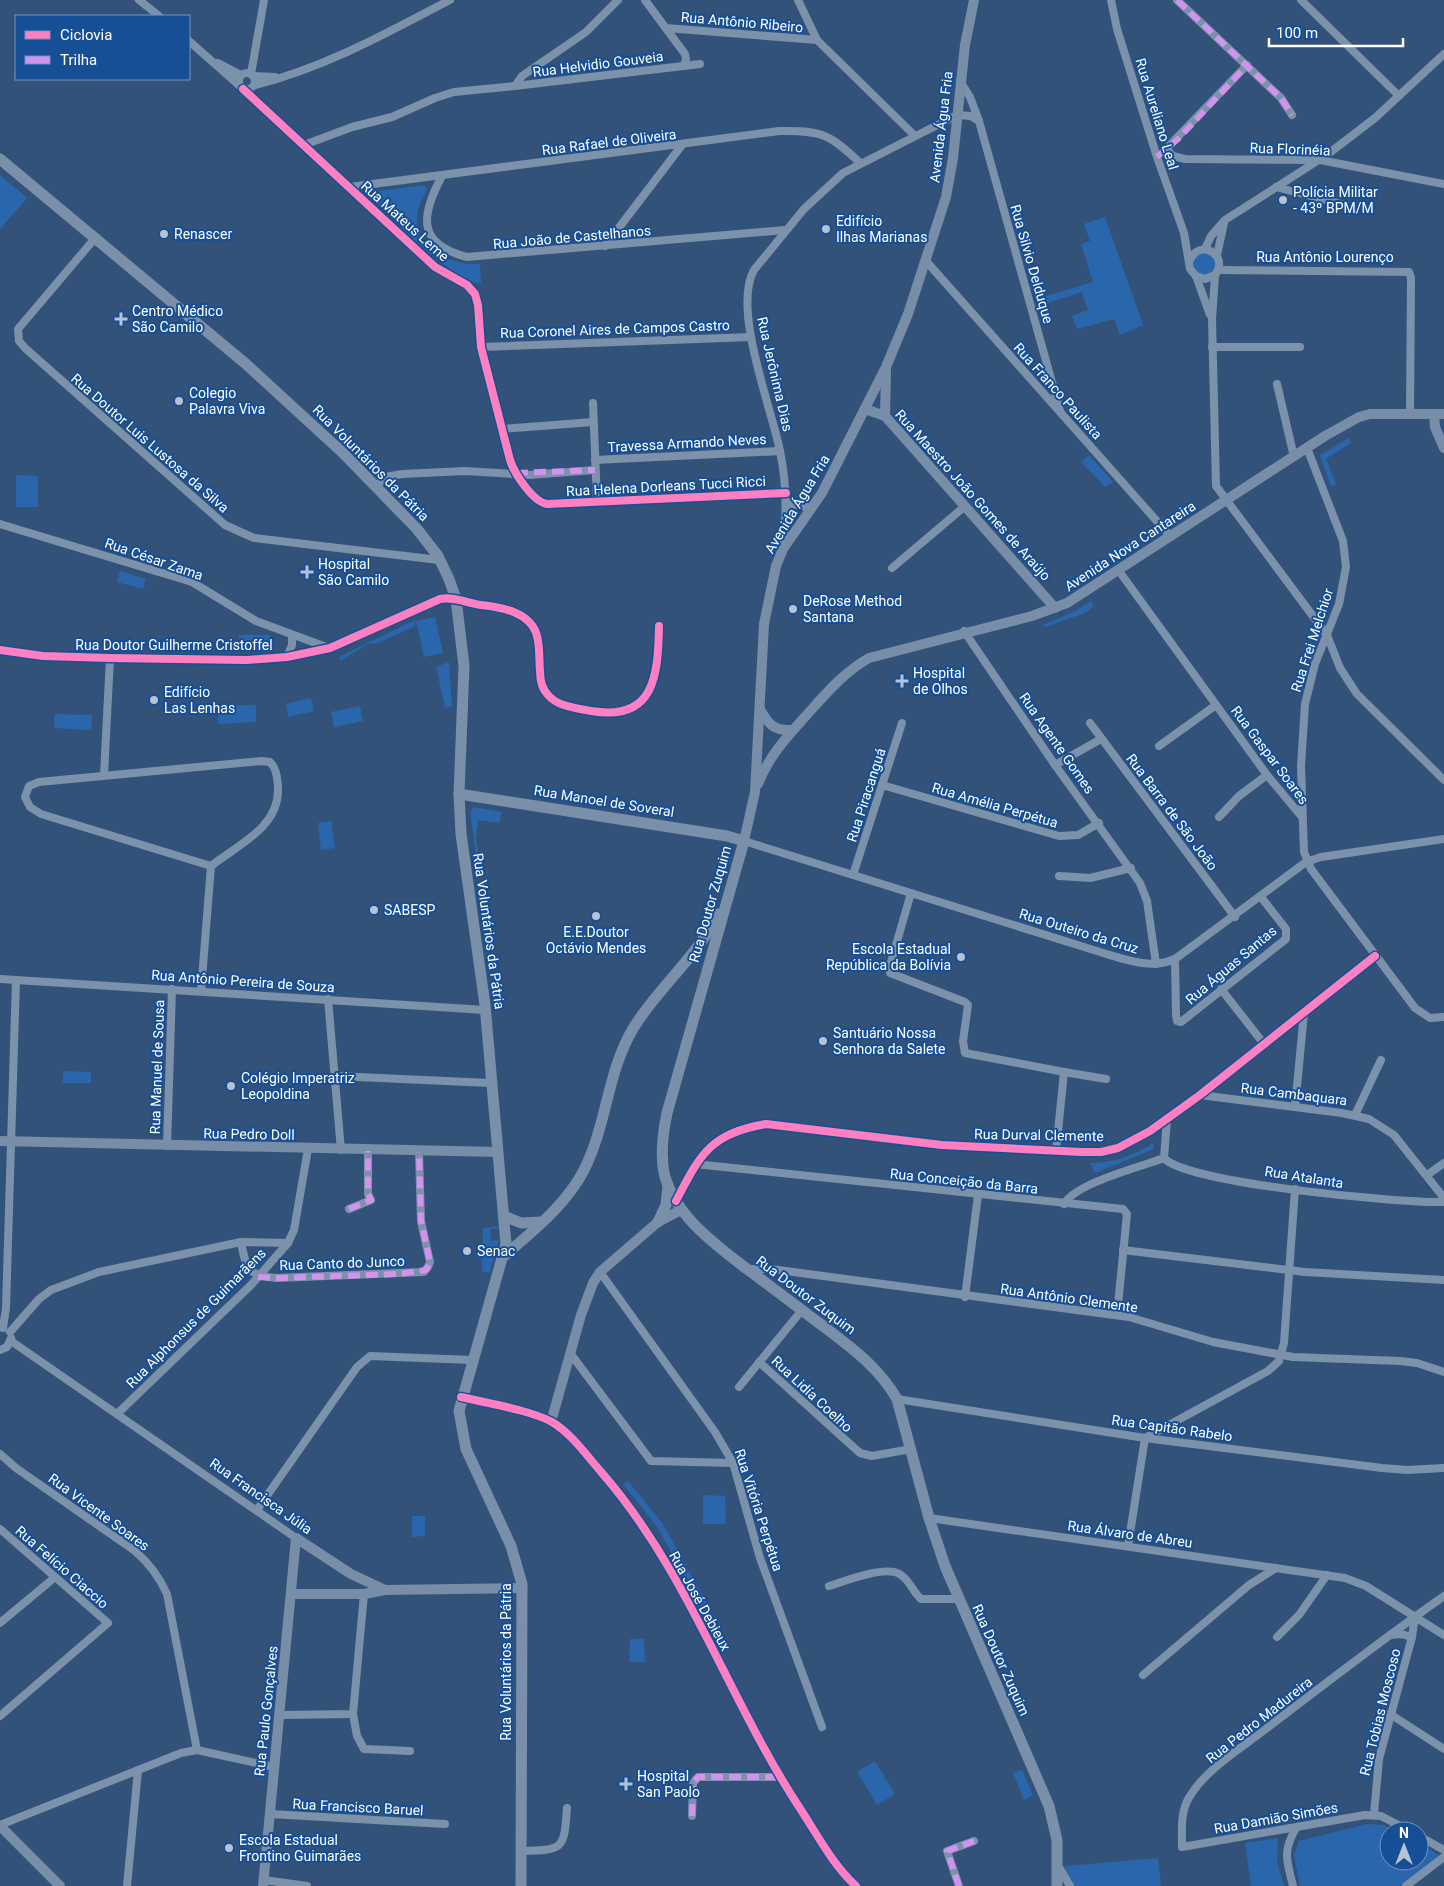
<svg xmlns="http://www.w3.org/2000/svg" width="1444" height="1886" font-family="Roboto,sans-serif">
<rect width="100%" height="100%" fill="#335279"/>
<g fill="#2a66ac">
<polygon points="0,175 27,198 0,229"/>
<path d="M424,185L427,189C424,196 419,204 418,211C410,248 450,266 480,264L481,283C455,284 388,216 370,195L372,192Z"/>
<polygon points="1105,217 1143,325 1120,335 1114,319 1077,329 1072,316 1088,310 1082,292 1038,306 1036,299 1093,282 1081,244 1090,241 1084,224"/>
<circle cx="1204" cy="264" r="11"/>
<polygon points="1349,438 1351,443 1326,459 1336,484 1331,487 1320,455"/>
<polygon points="1089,455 1113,482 1105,487 1081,462"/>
<polygon points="16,475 38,476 38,507 16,507"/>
<polygon points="120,571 146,579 143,589 117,582"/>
<polygon points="1091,601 1094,606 1085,613 1045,627 1043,625 1075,611"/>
<polygon points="435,617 443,653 424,657 416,621"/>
<polygon points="415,620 415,626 378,643 368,644 340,661 339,657"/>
<polygon points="239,635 270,635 270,650 239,649"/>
<polygon points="449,662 452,706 445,708 436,667"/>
<polygon points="311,698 314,711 288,717 286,704"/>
<polygon points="256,705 256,722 218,724 218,706"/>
<polygon points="360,706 363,721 334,727 331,712"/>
<polygon points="55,714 92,715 91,730 54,728"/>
<polygon points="474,807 502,812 499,823 478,820 476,839 480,863 477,862 470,812"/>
<polygon points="331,821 335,848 321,850 318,823"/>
<polygon points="63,1071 91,1072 91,1083 63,1083"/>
<path d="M1153,1143L1154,1149L1095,1173L1090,1163C1113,1163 1134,1156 1153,1143Z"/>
<polygon points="497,1226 498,1229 490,1229 491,1241 499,1240 489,1273 482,1271 483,1230 484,1228"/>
<polygon points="628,1481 663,1524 713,1615 707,1618 658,1528 623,1484"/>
<polygon points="703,1495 725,1496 726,1524 703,1524"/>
<polygon points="412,1516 425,1516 425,1536 412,1537"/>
<polygon points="630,1639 644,1639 645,1662 629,1662"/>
<polygon points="875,1761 895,1794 877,1805 857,1772"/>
<polygon points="1022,1769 1033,1795 1024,1800 1013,1773"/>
<polygon points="1367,1824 1383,1825 1394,1831 1389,1831 1389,1861 1419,1861 1419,1843 1440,1856 1400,1886 1300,1886 1294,1855 1299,1841"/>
<polygon points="1278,1838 1277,1862 1284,1886 1251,1886 1245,1843"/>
<polygon points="1158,1858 1161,1886 1073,1886 1065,1870 1066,1866"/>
</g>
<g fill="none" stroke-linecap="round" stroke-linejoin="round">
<g stroke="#7c92ab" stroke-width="8">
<polyline points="139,0 159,16"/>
<polyline points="645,0 685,54 686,59 684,66"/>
<polyline points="798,0 817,40 914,135"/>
<polyline points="1111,0 1117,29 1157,157 1184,233 1190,269 1196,276 1210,315"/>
<polyline points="1177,0 1281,98 1292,115"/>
<polyline points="1301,0 1399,96"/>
<polyline points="666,28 817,40"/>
<polyline points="189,41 241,87"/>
<polyline points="218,63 241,75"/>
<circle cx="247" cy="81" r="8"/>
<polyline points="251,74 264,0"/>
<polyline points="253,76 275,77"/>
<polyline points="960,81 970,97 979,121 1060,411"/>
<path d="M255,85C324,68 387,33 450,0"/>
<polyline points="515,86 700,64"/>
<path d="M243,89L435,267L467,285L475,294L478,305L481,347L510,460C514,473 533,502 547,504L786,493"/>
<polyline points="304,145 352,127 392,117 435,98 454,92 515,86 522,76 586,32 618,0"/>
<polyline points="1166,149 1173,156 1185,159 1320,160 1444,184"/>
<polyline points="1164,151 1247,65"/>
<path d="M442,176C421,215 416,244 467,257L785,230"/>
<path d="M350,187L779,131C821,130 830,134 860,163"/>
<polyline points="1276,187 1345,205"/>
<polyline points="96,237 18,329 19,341 25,348 225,525 254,538 439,560"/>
<polyline points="605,246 682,145"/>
<polyline points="1205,249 1211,236 1225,220 1328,154 1375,118 1444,54"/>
<polyline points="1217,255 1224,223"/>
<path d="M1190,260C1200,237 1230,256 1215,275L1212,319L1216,486L1327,635L1340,668L1357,694L1444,780"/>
<polyline points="926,261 1171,537"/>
<polyline points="1219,270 1409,272 1411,278 1410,414"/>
<polyline points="1196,276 1205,279 1215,275"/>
<polyline points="481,347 751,337"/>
<polyline points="1212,347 1300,347"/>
<polyline points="1277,384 1294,457"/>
<polyline points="593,403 597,502"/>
<polyline points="501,429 593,422"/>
<polyline points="1307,448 1343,541 1346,567 1339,604 1315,664 1305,704 1301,766 1304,852 1311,869 1415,1008 1430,1018 1444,1017"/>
<polyline points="595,460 780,451"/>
<polyline points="376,487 385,477 402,474 465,471 529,475 595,470"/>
<polyline points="787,503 812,508"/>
<polyline points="0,524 192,582 256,621 329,648"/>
<path d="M783,549C787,515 787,484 780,451C771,406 732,309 754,270L804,209L843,173L957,115L971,116L979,121"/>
<polyline points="892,568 964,507"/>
<polyline points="1119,571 1267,775 1302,817"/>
<polyline points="964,631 1055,765 1140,883 1147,901 1156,964"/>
<path d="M0,650L43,656L110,658L247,660L287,657L330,648L440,599C453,596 467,603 481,605C501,607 531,612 537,636C540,647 539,660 540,671C540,679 542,689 548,695C558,707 577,708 591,711C655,722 658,675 659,626"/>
<polyline points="287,657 292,645 292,636"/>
<polyline points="1090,723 1235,917"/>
<polyline points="1159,746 1216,705"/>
<path d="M261,761L270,762C277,769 277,778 278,787C280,827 239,844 211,866L41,814L30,807L25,797L29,786L39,782Z"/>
<polyline points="1055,765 1101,739"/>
<polyline points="104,775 110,658"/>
<polyline points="882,785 1059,836 1078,835 1099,823"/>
<polyline points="1219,817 1239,796 1267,775"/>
<path d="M744,841L1100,952C1124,959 1151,970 1175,959L1306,862L1321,857L1444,839"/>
<polyline points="853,875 902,723"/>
<polyline points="1059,876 1090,878 1131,868"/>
<polyline points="911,893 889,969 890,973 965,1002 968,1005 963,1041 965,1053 1064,1072 1056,1151"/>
<polyline points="1175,959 1176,1015 1177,1021 1181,1022 1286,939 1286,929 1261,897"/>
<polyline points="0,979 485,1010"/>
<polyline points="1221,989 1264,1044"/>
<polyline points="201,991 211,866"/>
<polyline points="328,999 341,1150"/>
<polyline points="1064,1072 1106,1079"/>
<polyline points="335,1076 490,1083"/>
<polyline points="1200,1095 1342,1113 1369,1119 1394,1135 1444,1198"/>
<polyline points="1295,1107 1304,1013"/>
<polyline points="1355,1115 1381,1060"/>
<polyline points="167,1146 172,989"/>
<path d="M1164,1158C1187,1184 1401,1203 1444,1202"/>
<polyline points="695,1164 1123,1209 1127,1214 1117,1315"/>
<polyline points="1427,1175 1444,1163"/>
<path d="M676,1201C700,1155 710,1133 766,1124L942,1145L1082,1152H1101L1118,1148L1150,1131L1200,1095L1375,956"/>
<path d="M1064,1204C1076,1183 1140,1167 1164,1158L1167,1119"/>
<polyline points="349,1209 371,1200 368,1194 368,1151"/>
<path d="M241,1242C246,1270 249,1276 277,1278L424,1272L428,1267L430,1262L421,1221L419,1152"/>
<polyline points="1123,1250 1305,1272 1444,1280"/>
<polyline points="747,1269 771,1269 1129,1317 1213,1342 1293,1357 1400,1361 1417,1363 1444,1372"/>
<polyline points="600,1272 715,1432 733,1463 760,1558 822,1727"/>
<polyline points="965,1297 978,1195"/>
<polyline points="3,1328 6,1308 16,980"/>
<polyline points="10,1332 39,1299 51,1290 99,1272 241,1242 288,1243"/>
<polyline points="11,1341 296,1538"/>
<polyline points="0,1350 7,1347 11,1338"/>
<polyline points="570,1353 651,1461 733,1463"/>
<polyline points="759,1362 860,1453 872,1456 911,1449"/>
<polyline points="739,1387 802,1310"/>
<polyline points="897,1399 1145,1438 1382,1468 1407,1470 1444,1468"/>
<polyline points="117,1414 251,1285 288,1243 294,1230 308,1149"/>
<polyline points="1145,1438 1268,1371 1279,1361 1284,1343 1295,1189"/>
<path d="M0,1454L16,1468L135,1551C150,1564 159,1576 167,1594L197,1750"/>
<polyline points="257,1510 357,1367 370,1356 472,1360"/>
<polyline points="929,1518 1345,1578 1366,1586 1444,1635"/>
<polyline points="0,1529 108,1623 0,1716"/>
<polyline points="1128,1546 1145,1438"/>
<path d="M829,1586C846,1581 887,1564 901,1575C910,1581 913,1592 921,1599H958"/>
<polyline points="0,1623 54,1578"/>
<polyline points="1390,1635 1401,1634 1412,1637"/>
<polyline points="1277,1637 1299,1615 1327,1575"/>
<polyline points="1143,1675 1249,1585 1276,1568"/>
<polyline points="353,1714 357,1736 364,1749 410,1751"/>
<polyline points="1390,1714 1444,1749"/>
<polyline points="280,1715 353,1714 364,1594"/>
<polyline points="270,1814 445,1824"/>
<polyline points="1374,1814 1379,1759 1412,1637 1415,1616"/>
<polyline points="692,1816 693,1783 698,1777 780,1777"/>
<polyline points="0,1825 181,1753 197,1750 274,1767"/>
<path d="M1410,1831L1381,1816L1365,1815L1182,1847C1182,1830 1180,1811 1190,1796C1207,1768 1242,1748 1267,1728C1326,1683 1384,1638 1444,1596"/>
<polyline points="1419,1836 1444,1850"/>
<path d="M521,1851C564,1850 564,1850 567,1808"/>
<polyline points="1059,1867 1070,1886"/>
<polyline points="264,1880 307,1886"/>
<polyline points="127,1886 138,1770"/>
<polyline points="959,1886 947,1851 974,1841"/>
<path d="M1293,1886C1287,1861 1282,1852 1296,1828"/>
<polyline points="1406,1886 1444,1857"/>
</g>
<g stroke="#778da8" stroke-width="10">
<polyline points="865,409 885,416 1055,608"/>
<polyline points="1434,414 1435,427 1444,448"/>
<polyline points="885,416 886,370"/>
<path d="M760,709C768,724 774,731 791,730"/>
<path d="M758,784C770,753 790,734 812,709C829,690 846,671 869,658L1032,616L1067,603L1325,436L1359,417L1370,414H1444"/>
<polyline points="744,841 755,792 764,624 776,566 783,549 822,493 886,367 908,314 946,197 953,158 965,45 974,0"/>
<polyline points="0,1141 497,1152"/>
<path d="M461,1397C486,1403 530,1410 552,1422C572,1434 587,1456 602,1473C689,1573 729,1701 801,1810C818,1836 833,1865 856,1886"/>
<polyline points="551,1422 581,1315 593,1283 600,1272 658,1222 681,1210"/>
<polyline points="296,1538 351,1574 385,1590 522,1588"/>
<polyline points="292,1594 364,1594 385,1590"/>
<polyline points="0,1826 60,1886"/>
<polyline points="263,1886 296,1538"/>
</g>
<g stroke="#7a8fa9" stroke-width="11">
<polyline points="0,159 246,364 343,453 417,529 438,556 449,579 456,599 464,666 459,794 461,834 485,1005 506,1244 459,1411 466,1449 511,1546 522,1584 521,1886"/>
<path d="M459,794L727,836L744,841L667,1113C663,1132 660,1152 664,1173C674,1214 711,1241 743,1266C769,1285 794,1304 819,1323C849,1346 878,1366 897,1399L929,1518L945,1566L1049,1806L1057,1840V1886"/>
<polyline points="504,1216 521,1223 541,1222"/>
<polyline points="658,1222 666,1205 668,1185"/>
<path d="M504,1256C533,1231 566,1205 584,1170C607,1125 607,1071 634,1027C659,987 697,957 718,914"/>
</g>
<g stroke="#d193ec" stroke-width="6" stroke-dasharray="12 6" stroke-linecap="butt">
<polyline points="1177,0 1281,98 1292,115"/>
<polyline points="1157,157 1178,139 1247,65"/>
<polyline points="516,473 595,470"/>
<polyline points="349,1209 371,1200 368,1194 368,1151"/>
<polyline points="258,1277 277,1278 399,1274 426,1270 430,1262 421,1221 419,1152"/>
<polyline points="692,1816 693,1783 698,1777 780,1777"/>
<polyline points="959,1886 947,1851 974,1841"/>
</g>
<defs>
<g id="cycleway">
<path d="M243,89L435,267L467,285L475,294L478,305L481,347L510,460C514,473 533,502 547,504L786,493"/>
<path d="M0,650L43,656L110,658L247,660L287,657L330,648L440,599C453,596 467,603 481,605C501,607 531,612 537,636C540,647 539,660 540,671C540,679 542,689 548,695C558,707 577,708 591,711C655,722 658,675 659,626"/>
<path d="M676,1201C700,1155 710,1133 766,1124L942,1145L1082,1152H1101L1118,1148L1150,1131L1200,1095L1375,956"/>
<path d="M461,1397C486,1403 530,1410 552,1422C572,1434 587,1456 602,1473C689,1573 729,1701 801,1810C818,1836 833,1865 856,1886"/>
</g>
</defs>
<use href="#cycleway" stroke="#164f96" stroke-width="11"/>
<use href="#cycleway" stroke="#ff80c0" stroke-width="8"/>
</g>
<g fill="#b8c2d0" stroke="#164f96" stroke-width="2">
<circle cx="1283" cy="200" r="5"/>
<circle cx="826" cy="229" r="5"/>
<circle cx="164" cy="234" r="5"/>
<path d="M118.5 311.5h5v5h5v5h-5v5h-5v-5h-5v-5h5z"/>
<circle cx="179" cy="401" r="5"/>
<path d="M304.5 564.5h5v5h5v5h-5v5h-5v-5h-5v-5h5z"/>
<circle cx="793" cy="609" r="5"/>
<path d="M899.5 673.5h5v5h5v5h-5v5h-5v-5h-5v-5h5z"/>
<circle cx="154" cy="700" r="5"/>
<circle cx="374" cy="910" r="5"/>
<circle cx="596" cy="916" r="5"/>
<circle cx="961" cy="957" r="5"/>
<circle cx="823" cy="1041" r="5"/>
<circle cx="231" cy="1086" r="5"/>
<circle cx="467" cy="1251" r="5"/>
<path d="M623.5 1776.5h5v5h5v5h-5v5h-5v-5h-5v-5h5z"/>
<circle cx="229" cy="1848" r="5"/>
</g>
<g text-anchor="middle" stroke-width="4" stroke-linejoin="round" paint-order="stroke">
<g font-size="14" fill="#fff" stroke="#164f96">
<text transform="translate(742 22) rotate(5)" y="5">Rua Antônio Ribeiro</text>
<text transform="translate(598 64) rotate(-7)" y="5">Rua Helvidio Gouveia</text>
<text transform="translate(1157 114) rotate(73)" y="5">Rua Aureliano Leal</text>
<text transform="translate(941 127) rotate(-83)" y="5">Avenida Água Fria</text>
<text transform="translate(609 142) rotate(-7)" y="5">Rua Rafael de Oliveira</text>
<text transform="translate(1290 149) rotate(2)" y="5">Rua Florinéia</text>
<text transform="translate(405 221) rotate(42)" y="5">Rua Mateus Leme</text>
<text transform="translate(572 237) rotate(-5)" y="5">Rua João de Castelhanos</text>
<text x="1325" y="262">Rua Antônio Lourenço</text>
<text transform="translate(1032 264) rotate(74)" y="5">Rua Silvio Delduque</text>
<text transform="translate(615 329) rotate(-2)" y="5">Rua Coronel Aires de Campos Castro</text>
<text transform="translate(775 374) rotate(77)" y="5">Rua Jerônima Dias</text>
<text transform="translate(1058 391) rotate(48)" y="5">Rua Franco Paulista</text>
<text transform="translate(150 443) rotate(41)" y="5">Rua Doutor Luis Lustosa da Silva</text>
<text transform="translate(687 443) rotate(-3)" y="5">Travessa Armando Neves</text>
<text transform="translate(371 463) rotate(45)" y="5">Rua Voluntários da Pátria</text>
<text transform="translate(666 486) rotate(-3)" y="5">Rua Helena Dorleans Tucci Ricci</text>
<text transform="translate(973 495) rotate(48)" y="5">Rua Maestro João Gomes de Araújo</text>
<text transform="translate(797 504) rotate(-59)" y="5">Avenida Água Fria</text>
<text transform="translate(1130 546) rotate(-33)" y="5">Avenida Nova Cantareira</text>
<text transform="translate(154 559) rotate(19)" y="5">Rua César Zama</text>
<text transform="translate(1312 640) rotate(-72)" y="5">Rua Frei Melchior</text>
<text x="174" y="650">Rua Doutor Guilherme Cristoffel</text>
<text transform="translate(1057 743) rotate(55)" y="5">Rua Agente Gomes</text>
<text transform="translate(1270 755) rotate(53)" y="5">Rua Gaspar Soares</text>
<text transform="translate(866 795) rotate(-72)" y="5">Rua Piracanguá</text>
<text transform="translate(604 801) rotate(9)" y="5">Rua Manoel de Soveral</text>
<text transform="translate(995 805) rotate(16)" y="5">Rua Amélia Perpétua</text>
<text transform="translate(1172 812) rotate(53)" y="5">Rua Barra de São João</text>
<text transform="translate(710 904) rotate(-74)" y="5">Rua Doutor Zuquim</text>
<text transform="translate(489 931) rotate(82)" y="5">Rua Voluntários da Pátria</text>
<text transform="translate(1079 931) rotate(17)" y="5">Rua Outeiro da Cruz</text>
<text transform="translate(1231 965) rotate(-40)" y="5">Rua Águas Santas</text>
<text transform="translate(243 981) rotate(4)" y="5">Rua Antônio Pereira de Souza</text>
<text transform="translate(157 1067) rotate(-88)" y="5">Rua Manuel de Sousa</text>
<text transform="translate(1294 1094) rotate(7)" y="5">Rua Cambaquara</text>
<text transform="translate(249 1134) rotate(1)" y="5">Rua Pedro Doll</text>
<text transform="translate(1039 1135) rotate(1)" y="5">Rua Durval Clemente</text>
<text transform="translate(1304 1177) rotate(9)" y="5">Rua Atalanta</text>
<text transform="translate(964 1181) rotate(6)" y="5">Rua Conceição da Barra</text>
<text transform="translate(342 1263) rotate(-2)" y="5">Rua Canto do Junco</text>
<text transform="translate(806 1295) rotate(37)" y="5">Rua Doutor Zuquim</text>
<text transform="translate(1069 1298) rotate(8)" y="5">Rua Antônio Clemente</text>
<text transform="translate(196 1318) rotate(-45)" y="5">Rua Alphonsus de Guimarãens</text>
<text transform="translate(812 1394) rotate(43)" y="5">Rua Lidía Coelho</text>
<text transform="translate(1172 1428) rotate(8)" y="5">Rua Capitão Rabelo</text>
<text transform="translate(261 1496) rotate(35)" y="5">Rua Francisca Júlia</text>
<text transform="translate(759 1510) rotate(72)" y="5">Rua Vitória Perpétua</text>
<text transform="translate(99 1512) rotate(36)" y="5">Rua Vicente Soares</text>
<text transform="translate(1130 1534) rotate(8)" y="5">Rua Álvaro de Abreu</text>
<text transform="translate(62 1567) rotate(41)" y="5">Rua Felício Ciaccio</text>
<text transform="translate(700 1601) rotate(61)" y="5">Rua José Debieux</text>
<text transform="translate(1001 1660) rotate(66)" y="5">Rua Doutor Zuquim</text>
<text transform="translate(506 1662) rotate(-90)" y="5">Rua Voluntários da Pátria</text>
<text transform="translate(266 1711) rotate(-84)" y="5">Rua Paulo Gonçalves</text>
<text transform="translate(1380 1712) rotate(-76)" y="5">Rua Tobias Moscoso</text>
<text transform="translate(1259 1720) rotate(-38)" y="5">Rua Pedro Madureira</text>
<text transform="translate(358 1807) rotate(3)" y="5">Rua Francisco Baruel</text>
<text transform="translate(1276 1818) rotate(-10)" y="5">Rua Damião Simões</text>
</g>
<g font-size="14" fill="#fff" stroke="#164f96" text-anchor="start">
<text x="1293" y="197">Polícia Militar<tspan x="1293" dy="16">- 43º BPM/M</tspan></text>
<text x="836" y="226">Edifício<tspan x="836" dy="16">Ilhas Marianas</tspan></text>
<text x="174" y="239">Renascer</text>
<text x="132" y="316">Centro Médico<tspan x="132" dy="16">São Camilo</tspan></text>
<text x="189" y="398">Colegio<tspan x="189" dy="16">Palavra Viva</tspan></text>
<text x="318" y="569">Hospital<tspan x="318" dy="16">São Camilo</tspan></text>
<text x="803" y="606">DeRose Method<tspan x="803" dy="16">Santana</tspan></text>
<text x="913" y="678">Hospital<tspan x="913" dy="16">de Olhos</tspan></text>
<text x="164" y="697">Edifício<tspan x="164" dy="16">Las Lenhas</tspan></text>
<text x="384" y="915">SABESP</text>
<text x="596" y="937" text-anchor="middle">E.E.Doutor<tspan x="596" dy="16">Octávio Mendes</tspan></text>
<text x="951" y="954" text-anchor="end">Escola Estadual<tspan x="951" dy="16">República da Bolívia</tspan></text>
<text x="833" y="1038">Santuário Nossa<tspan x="833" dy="16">Senhora da Salete</tspan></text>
<text x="241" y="1083">Colégio Imperatriz<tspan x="241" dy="16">Leopoldina</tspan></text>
<text x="477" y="1256">Senac</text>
<text x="637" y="1781">Hospital<tspan x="637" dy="16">San Paolo</tspan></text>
<text x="239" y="1845">Escola Estadual<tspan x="239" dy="16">Frontino Guimarães</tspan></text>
</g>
</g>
<rect x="15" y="15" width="175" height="65" fill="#164f96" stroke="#7395c0"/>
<rect x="25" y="31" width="25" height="8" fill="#ff80c0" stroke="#7395c0"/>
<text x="60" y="40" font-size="15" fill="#ffffff">Ciclovia</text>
<rect x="25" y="56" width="25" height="8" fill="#d193ec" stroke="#7395c0"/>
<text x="60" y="65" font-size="15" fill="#ffffff">Trilha</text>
<g transform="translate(1404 1846)"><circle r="24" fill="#164f96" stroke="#7395c0"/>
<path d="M0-4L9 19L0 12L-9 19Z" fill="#b8c2d0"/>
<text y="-8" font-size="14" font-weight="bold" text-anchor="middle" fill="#ffffff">N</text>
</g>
<path d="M1269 38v8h134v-8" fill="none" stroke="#ffffff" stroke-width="2.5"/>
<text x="1276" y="38" font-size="15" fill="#ffffff" stroke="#164f96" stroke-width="4" paint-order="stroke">100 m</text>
</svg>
